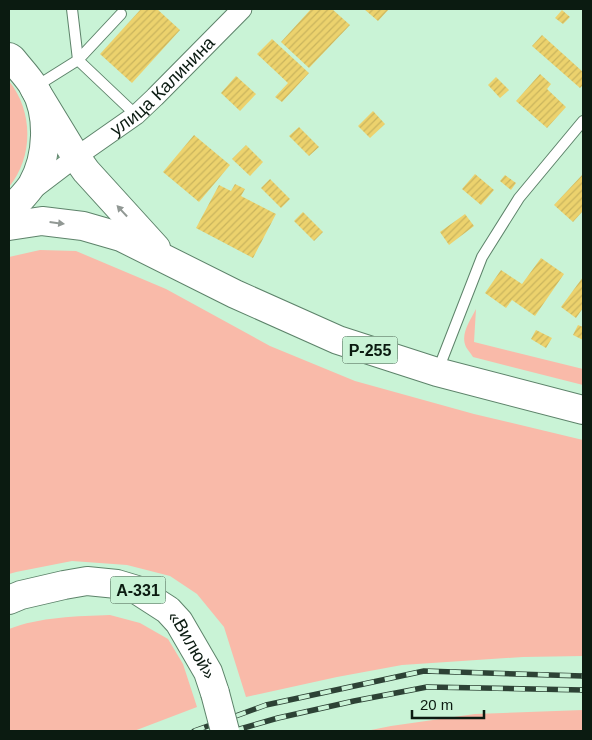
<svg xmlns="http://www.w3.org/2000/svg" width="592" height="740" font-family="Arial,sans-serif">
<defs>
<pattern id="building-hatch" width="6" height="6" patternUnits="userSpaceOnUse" patternTransform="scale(1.25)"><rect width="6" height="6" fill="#ecd26d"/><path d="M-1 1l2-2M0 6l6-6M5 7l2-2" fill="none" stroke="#c9b45d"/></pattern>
</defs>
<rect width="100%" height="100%" fill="#c9f3d6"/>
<g fill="#f9baa9">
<path d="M9,81C33,111 34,156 9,187Z"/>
<polygon points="40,250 76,251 166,289 270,346 355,381 474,414 583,440 583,656 523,657 402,665 337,677 246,697 224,627 197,594 170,576 127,565 72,561 16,572 9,574 9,257"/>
<path d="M476,309L474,342L583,369V385L473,357C471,354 468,350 466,347C460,334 470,321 476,309Z"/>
<path d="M110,615L140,623L168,639L183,664L197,707L134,731H9V629C39,617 78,616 110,615Z"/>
<polygon points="583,710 583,731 366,731 391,726 475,714"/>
</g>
<g fill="url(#building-hatch)">
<polygon points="141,9 157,9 180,30 132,83 100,54"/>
<polygon points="311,9 332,9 350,25 309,68 281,42"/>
<polygon points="364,9 389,9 378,21"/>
<polygon points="562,10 570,17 563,24 555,18"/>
<polygon points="542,35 583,72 583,85 580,88 532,46"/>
<polygon points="272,39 309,73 282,102 275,97 288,83 257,54"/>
<polygon points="540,74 551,84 547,89 566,107 547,128 516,101"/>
<polygon points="236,76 256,94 240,111 221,93"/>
<polygon points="496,77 509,90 500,98 488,85"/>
<polygon points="373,111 385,124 370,138 358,126"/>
<polygon points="299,127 319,147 309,156 289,136"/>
<polygon points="194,135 230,165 199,202 163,172"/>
<polygon points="246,145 263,162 250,176 232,159"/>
<polygon points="475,174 494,190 481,205 462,189"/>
<polygon points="583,174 583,213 582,212 573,222 554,205"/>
<polygon points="505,175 516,183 511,190 500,181"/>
<polygon points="270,179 290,199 281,208 261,188"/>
<polygon points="235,184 245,189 241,196 276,214 253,258 196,228 219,185 231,191"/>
<polygon points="303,212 323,232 314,241 294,221"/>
<polygon points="465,214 474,226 449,245 440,232"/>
<polygon points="541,258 564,274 535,316 512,300 506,308 485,293 501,270 522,284"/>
<polygon points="583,277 583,308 576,318 561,307"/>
<polygon points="578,325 583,327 583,340 573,335"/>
<polygon points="536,330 552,338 546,348 531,339"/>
</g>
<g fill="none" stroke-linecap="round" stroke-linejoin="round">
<defs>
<g id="service">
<polyline points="121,14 78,60 136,115"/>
<polyline points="35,87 78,60 72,9"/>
<polyline points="438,370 482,257 519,198 583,121"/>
</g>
<g id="minor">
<path id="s1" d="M30,192L76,157L136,115L155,97L242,9"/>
</g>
<g id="trunk">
<path d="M9,57L12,59C19,68 28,77 34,87C50,115 48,157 32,185C25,195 17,203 9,211"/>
<polyline points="34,88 76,157 86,171 156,248"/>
<polyline points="9,226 42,221 83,226 121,237 235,294 338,340 437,372 583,410"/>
<path id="s2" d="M9,600L21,595L64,585L87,581L117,584L137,590L168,610L179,622L208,672L215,693"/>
</g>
</defs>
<use href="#service" stroke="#5d836a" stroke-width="12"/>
<use href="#minor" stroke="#5d836a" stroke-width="21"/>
<use href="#trunk" stroke="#5d836a" stroke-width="30"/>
<use href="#service" stroke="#fff" stroke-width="10"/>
<use href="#minor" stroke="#fff" stroke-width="19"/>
<use href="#trunk" stroke="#fff" stroke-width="28"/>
<defs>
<g id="rail">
<polyline points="194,731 266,705 424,671 583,676"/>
<polyline points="233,731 278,718 354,701 427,687 583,690"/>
</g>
</defs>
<use href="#rail" stroke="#2d4235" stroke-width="5.5"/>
<use href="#rail" stroke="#c9f3d6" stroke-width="4" stroke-dasharray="11" stroke-linecap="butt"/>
<defs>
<polyline id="trunk-bridge" points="215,693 225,731"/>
</defs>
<use href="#trunk-bridge" stroke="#5d836a" stroke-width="30" stroke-linecap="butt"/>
<use href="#trunk-bridge" stroke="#fff" stroke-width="28"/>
</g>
<defs><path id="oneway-solid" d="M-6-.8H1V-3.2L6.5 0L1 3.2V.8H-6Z" transform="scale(1.25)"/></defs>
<g fill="#919894">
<use href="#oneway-solid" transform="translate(122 211) rotate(-133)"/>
<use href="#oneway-solid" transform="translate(57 223) rotate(7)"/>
</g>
<g text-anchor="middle" stroke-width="4" stroke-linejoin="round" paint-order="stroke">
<g fill="#c9f3d6" stroke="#445c4c" stroke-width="1">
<rect x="342.5" y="336.5" width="55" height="27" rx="4"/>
<rect x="110.5" y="576.5" width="55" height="27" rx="4"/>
</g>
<g font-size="16" font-weight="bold" fill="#0b1b11">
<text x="370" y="356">Р-255</text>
<text x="138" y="596">А-331</text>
</g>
<g font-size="18" fill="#0b1b11" stroke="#c9f3d6">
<text dy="6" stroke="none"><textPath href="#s1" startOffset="170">улица Калинина</textPath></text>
<text dy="6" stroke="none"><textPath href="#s2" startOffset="211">«Вилюй»</textPath></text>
</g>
</g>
<rect width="592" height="740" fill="none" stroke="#0b1b11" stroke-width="20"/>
<path d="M412 710v8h72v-8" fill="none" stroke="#0b1b11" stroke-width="2.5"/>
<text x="420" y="710" font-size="15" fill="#0b1b11" stroke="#c9f3d6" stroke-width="4" paint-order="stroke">20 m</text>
</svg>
